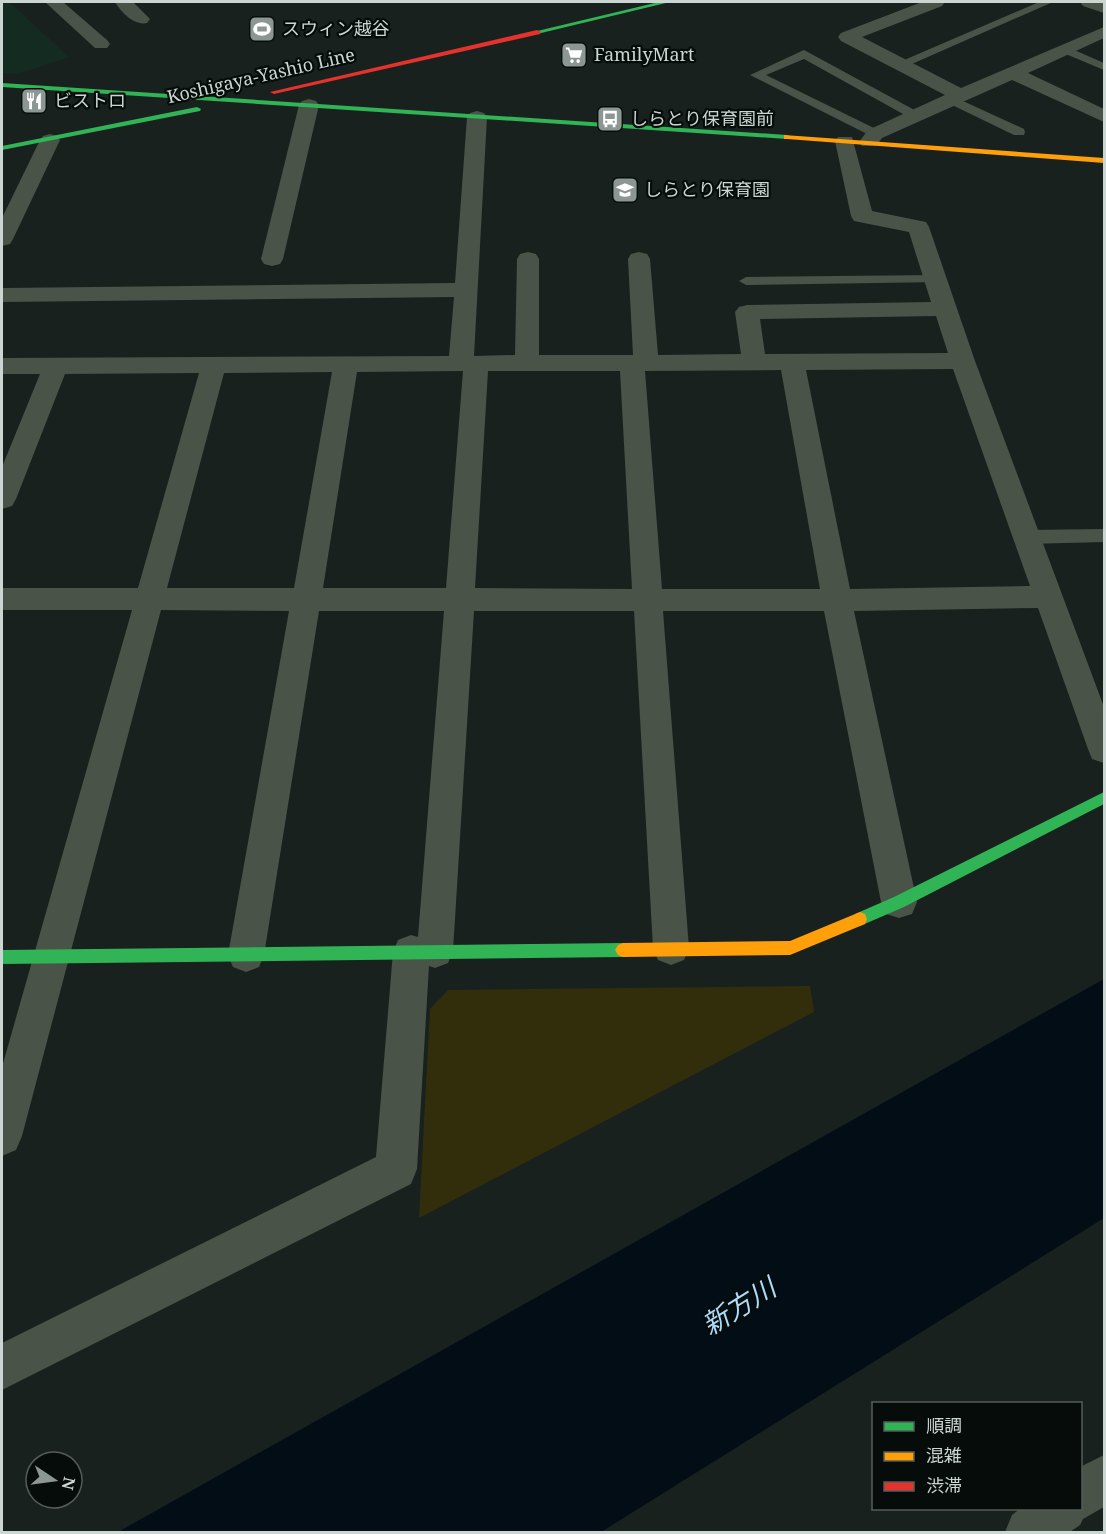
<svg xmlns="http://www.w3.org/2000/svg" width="1106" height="1534" font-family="'Noto Serif','Noto Sans JP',serif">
<rect width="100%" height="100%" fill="#18211e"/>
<polygon fill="#142b22" points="2,2 9,2 69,57 18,74 2,73"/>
<polygon fill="#322e0c" points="810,986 814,1012 419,1218 430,1009 448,990"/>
<polygon fill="#020d16" points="1104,979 1104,1218 601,1532 118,1532"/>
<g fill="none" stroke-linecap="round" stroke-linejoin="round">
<g fill="#4a5347" fill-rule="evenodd">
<polygon points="1039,2 1053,2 905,67 897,67 895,64"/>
<polygon points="1065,46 1104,63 1104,70 1061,52 1061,48"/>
<polygon points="804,50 920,113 922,116 920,119 912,119 804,59 766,75 880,131 881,134 875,138 750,75"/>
<polygon points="952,96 1024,129 1025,132 1024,135 1014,135 948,103 946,100"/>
<polygon points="936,275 941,276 943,279 941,282 746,285 739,281 746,277"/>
<polygon points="1027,530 1104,529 1104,542 1027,544 1021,542 1018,537 1021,532"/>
</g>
<g fill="#4a5347" fill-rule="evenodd">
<polygon points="45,2 63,2 107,40 110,44 107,48 95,48"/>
<path d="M115,2H133L150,19L147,23C134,26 121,12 115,2Z"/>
<polygon points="922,2 945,2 942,6 862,37 961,88 1104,27 1104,38 1028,73 1104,109 1104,122 1012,80 882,138 876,146 862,146 859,142 868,130 945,95 841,41 838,37 841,33"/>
<polygon points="1080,2 1104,2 1104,13 1083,6"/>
<polygon points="309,99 316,101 319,105 283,259 280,264 272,266 264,264 261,259 299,105 302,101"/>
<path d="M477,111L484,113L487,117L474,356L515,355L517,259L520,254L528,252L536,254L539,259V355H633L628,259L631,254L639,252L647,254L650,259L658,355L741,354L735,312L739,307L747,305L931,302L909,232L854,221L851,216L835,141L838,137H852L872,211L926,222L929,227L975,361L1104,707V763L1092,759L1088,749L1038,608L854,611L917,902L912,914L899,918L886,914L881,902L824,611H663L689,948L684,960L671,965L658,960L653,948L634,611H474L453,951L448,963L435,968L429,966L417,1169L411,1184L2,1390V1343L376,1157L393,952L398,940L411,935L418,937L444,611H319L264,955L259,967L246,972L233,967L228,955L289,611L161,610L22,1136L16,1150L2,1156V1067L132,610H2V588H138L199,373L65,374L16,499L12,506L2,509V467L40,374H2V358L449,356L454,297L2,302V288L455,283L467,117L470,113ZM936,316L948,353L765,354L760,319ZM953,369L1030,586L850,589L806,370ZM781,370L820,589H662L645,371ZM463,371L446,588H323L357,372ZM488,371H620L632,589L475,588ZM332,372L294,588H167L224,373Z"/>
<polygon points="50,134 57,136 60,140 13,239 10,244 2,246 2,218 40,140 43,136"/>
<polygon points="1104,1455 1104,1507 1083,1519 1080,1525 1070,1532 1005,1532 1012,1515 1021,1508 1080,1508 1080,1467"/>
</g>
<g fill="#30b455" fill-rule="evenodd">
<polygon points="659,2 670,2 537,34 533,32"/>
<polygon points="2,83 787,135 791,137 787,139 2,87"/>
<polygon points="197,107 201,109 200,111 2,150 2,146"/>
<polygon points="1104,792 1104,804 904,907 860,926 855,924 853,919 855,914 894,897"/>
<polygon points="623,943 628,945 631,950 628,955 623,957 2,964 2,950"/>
</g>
<g fill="#ff9f0a" fill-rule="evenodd">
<polygon points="784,135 1104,158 1104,163 787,139 784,139"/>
<polygon points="860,912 865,914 867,919 865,924 790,955 623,957 618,955 615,950 618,945 623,943 790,941"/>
</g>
<polygon fill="#e5322d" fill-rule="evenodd" points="537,30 541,32 540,34 274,94 270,92"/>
</g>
<defs>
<symbol id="stadium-square" viewBox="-11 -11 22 22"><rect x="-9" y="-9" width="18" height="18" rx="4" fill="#8c9692" stroke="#060c0a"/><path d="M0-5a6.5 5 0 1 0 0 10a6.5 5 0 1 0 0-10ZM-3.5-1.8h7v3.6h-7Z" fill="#fff"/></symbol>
<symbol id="supermarket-square" viewBox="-11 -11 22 22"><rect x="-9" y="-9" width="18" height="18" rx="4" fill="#8c9692" stroke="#060c0a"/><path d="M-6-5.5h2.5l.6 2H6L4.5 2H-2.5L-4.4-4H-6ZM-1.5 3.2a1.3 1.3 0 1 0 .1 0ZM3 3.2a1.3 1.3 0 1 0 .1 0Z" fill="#fff"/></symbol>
<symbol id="restaurant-square" viewBox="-11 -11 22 22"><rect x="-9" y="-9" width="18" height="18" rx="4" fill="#8c9692" stroke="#060c0a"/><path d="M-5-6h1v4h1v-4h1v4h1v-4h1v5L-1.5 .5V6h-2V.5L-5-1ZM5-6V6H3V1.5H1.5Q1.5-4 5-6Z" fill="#fff"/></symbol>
<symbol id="bus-square" viewBox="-11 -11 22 22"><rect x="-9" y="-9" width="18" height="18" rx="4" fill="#8c9692" stroke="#060c0a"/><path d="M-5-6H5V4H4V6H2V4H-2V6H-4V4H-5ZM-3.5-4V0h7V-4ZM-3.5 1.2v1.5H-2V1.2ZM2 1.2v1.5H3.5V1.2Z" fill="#fff"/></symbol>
<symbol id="school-square" viewBox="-11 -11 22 22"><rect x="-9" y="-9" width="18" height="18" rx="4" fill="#8c9692" stroke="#060c0a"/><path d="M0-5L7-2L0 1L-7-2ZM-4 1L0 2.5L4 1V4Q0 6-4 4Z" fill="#fff"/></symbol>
</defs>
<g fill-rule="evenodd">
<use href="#stadium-square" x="247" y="14" width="30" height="30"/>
<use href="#supermarket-square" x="559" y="40" width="30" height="30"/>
<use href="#restaurant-square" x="19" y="86" width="30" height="30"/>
<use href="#bus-square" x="595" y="104" width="30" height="30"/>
<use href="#school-square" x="610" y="175" width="30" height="30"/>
</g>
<g text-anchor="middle" stroke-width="4.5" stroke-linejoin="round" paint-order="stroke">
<g font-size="18" fill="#cbd5d1" stroke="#060c0a" text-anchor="start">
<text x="282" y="35">スウィン越谷</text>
<text x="594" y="61">FamilyMart</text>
<text x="54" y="107">ビストロ</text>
<text x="630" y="125">しらとり保育園前</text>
<text x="644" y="196">しらとり保育園</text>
</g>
<g font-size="18" fill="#cbd5d1" stroke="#060c0a">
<text transform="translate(261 76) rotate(-13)" y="6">Koshigaya-Yashio Line</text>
</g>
<g font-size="27" font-style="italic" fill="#acdbfc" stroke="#060c0a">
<text transform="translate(739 1307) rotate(-32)" y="9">新方川</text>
</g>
</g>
<rect width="1106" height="1534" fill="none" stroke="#cbd5d1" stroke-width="6"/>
<rect x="872" y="1402" width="210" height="108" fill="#060c0a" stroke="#555c5a" stroke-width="1.5"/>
<rect x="884" y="1422" width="30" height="9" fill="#30b455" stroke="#555c5a" stroke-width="1.5"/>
<text x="926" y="1432" font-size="18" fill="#cbd5d1">順調</text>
<rect x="884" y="1452" width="30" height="9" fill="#ff9f0a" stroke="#555c5a" stroke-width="1.5"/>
<text x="926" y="1462" font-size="18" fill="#cbd5d1">混雑</text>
<rect x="884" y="1482" width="30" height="9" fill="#e5322d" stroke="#555c5a" stroke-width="1.5"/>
<text x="926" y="1492" font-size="18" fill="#cbd5d1">渋滞</text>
<g transform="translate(54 1480) rotate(103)"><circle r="28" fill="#060c0a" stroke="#555c5a" stroke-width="1.5"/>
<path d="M0-4.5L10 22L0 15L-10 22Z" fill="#8c9692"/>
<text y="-9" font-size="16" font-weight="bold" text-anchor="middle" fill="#cbd5d1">N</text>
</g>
</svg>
